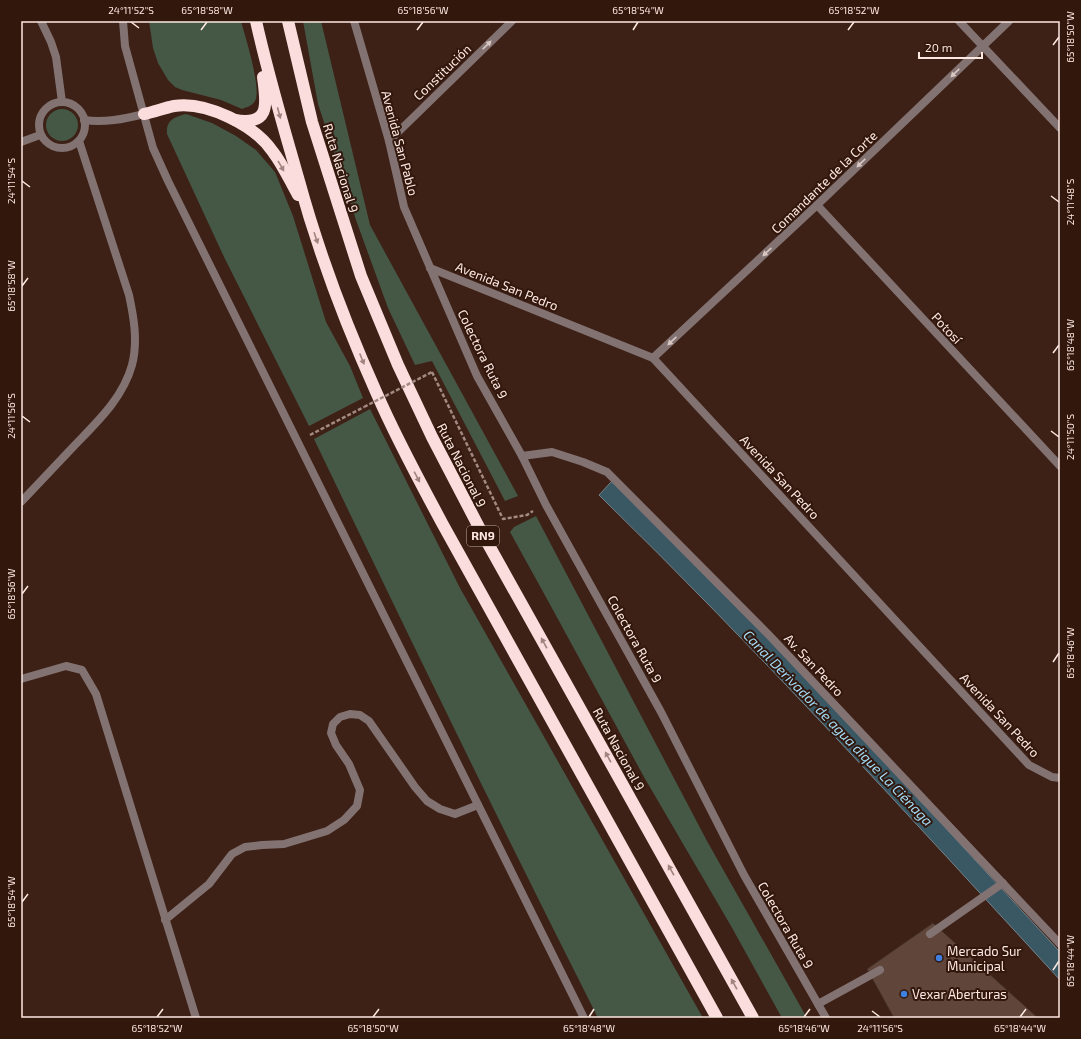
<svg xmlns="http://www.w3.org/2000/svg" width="1081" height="1039" font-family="'Exo 2',sans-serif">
<rect width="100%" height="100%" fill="#3d2016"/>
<g fill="#455745">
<path d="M149,21H241C245,36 262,89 255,101C252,106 247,107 242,109L221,100L182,90L175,87L168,80L158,63L153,48Z"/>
<polygon points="303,21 321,21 370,225 518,496 505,501 432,361 415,365 388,308 356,220 318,104"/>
<circle cx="62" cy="125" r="16"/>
<path d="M186,114L212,123L236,136L256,150L275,172L293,216L326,322L350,366L363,398L309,426L224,257L167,134C166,120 174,117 186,114Z"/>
<path d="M370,409L460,588L703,1018H598C501,826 407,633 314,439Z"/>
<polygon points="536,516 707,841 807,1018 782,1018 731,926 644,777 547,599 510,532 514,527"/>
</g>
<path fill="#3a5764" stroke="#74838a" d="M612,481C767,632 913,793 1060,952V980C909,816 759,651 599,495Z"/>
<polygon fill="#60453b" stroke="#433029" points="933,923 1038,1018 894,1018 867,969"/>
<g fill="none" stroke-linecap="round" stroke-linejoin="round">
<g stroke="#a28a82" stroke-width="2.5" stroke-dasharray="4 2" stroke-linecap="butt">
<polyline points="432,372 503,519 527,515 533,511"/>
<polyline points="310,435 364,407"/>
</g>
<g stroke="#827372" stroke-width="8">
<polyline points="522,456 552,452 583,462 607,472 768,634 1060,944"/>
<polyline points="165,920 209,884 232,854 245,847 262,845 284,844 327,831 344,820 357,806 360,790 349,764 336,745 331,733 333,724 340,717 350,714 360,715 369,721 415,787 427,801 440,809 455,814 478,805"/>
</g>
<g stroke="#827372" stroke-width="8">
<polyline points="41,21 51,42 56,57 62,102"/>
<polyline points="959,21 1060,128"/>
<circle cx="62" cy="125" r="23"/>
<path d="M84,120C104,123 124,119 144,114"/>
<polyline points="389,141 512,21"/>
<polyline points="21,142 40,135"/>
<polyline points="817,205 1060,466"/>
<polyline points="430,268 653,358 1029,765 1052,777 1060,778"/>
<polyline points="653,358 817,205 1009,21"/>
<path d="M21,502C39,483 56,465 74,446C97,422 123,398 132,365C138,342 134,318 129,295L79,141"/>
<polyline points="21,679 66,666 82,670 96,694 196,1018"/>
<polyline points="930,934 1003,883"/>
<polyline points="818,1004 880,970"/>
</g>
<g stroke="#827372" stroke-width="8">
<polyline points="123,21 125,46 153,148 168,181 584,1018"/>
<polyline points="354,21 389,141 404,207 477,376 522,456 546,505 661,712 744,875 826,1018"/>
</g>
<g stroke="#fadddc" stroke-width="12">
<path d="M256,21C268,75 284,128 299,181C319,254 346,325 377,394C396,438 419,480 442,523L717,1018"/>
<polyline points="288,21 312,122 361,276 398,365 432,437 482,533 753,1018"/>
<path d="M144,114C154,112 164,108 174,106C206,101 255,125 273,152C283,165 290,181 298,195"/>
<path d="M235,120C272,126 266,102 263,77"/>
</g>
<polyline stroke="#a28a82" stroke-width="2.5" stroke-dasharray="4 2" stroke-linecap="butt" points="364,407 432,372"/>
</g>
<defs><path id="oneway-solid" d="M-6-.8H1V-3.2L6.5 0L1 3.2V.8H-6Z"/></defs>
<g fill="#d8c6c0">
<use href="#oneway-solid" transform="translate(487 45) rotate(-44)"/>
<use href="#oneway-solid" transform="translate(955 73) rotate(136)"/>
<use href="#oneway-solid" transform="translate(861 163) rotate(136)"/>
<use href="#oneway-solid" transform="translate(767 252) rotate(137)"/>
<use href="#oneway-solid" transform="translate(672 341) rotate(137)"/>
</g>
<g fill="#a0847f">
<use href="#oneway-solid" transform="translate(279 113) rotate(75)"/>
<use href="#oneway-solid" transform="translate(281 166) rotate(60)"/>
<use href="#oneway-solid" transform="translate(316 238) rotate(71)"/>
<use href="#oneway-solid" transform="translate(362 359) rotate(68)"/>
<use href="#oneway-solid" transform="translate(417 477) rotate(62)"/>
<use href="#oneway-solid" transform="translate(544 643) rotate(-119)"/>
<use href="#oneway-solid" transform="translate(608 757) rotate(-119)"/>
<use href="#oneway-solid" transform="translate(671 870) rotate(-119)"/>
<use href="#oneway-solid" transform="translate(734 984) rotate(-119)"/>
</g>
<path fill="none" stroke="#fde9e2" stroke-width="1.5" d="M131,22L139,28M201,30L207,22M417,30L423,22M633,30L638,22M848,30L854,22M1053,45L1059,37M22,181L30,187M1051,196L1059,202M22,286L28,278M1053,353L1059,345M22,416L30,422M1051,431L1059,437M22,594L28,586M1053,662L1059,653M22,902L28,894M1053,970L1059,961M872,1011L880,1017M157,1017L163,1009M373,1017L379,1009M589,1017L594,1009M804,1017L810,1009M1020,1017L1026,1009"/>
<g fill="#3f7fe0" stroke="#32170d" stroke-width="1.5">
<circle cx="939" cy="958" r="4"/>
<circle cx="904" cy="994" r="4"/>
</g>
<g text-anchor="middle" stroke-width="4" stroke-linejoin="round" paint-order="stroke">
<rect fill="#32170d" stroke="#c0aaa2" stroke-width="1" x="467" y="526" width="32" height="20" rx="3"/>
<g font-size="12" font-weight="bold" fill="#fde9e2">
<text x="483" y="540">RN9</text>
</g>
<g font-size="13" fill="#fde9e2" stroke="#32170d">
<text transform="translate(442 72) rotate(-44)" y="5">Constitución</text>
<text transform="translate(400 143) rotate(75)" y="5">Avenida San Pablo</text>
<text transform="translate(341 168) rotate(73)" y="5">Ruta Nacional 9</text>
<text transform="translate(824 182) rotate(-44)" y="5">Comandante de la Corte</text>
<text transform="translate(507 286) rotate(22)" y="5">Avenida San Pedro</text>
<text transform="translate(947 328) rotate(47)" y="5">Potosí</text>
<text transform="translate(483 354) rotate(64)" y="5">Colectora Ruta 9</text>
<text transform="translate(462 465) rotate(63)" y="5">Ruta Nacional 9</text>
<text transform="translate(780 477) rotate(47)" y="5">Avenida San Pedro</text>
<text transform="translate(635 639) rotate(61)" y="5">Colectora Ruta 9</text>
<text transform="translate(814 665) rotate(47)" y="5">Av. San Pedro</text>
<text transform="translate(1000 715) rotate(47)" y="5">Avenida San Pedro</text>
<text transform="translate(619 749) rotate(61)" y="5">Ruta Nacional 9</text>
<text transform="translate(786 925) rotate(60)" y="5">Colectora Ruta 9</text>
</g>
<g font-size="13" fill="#fde9e2" stroke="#32170d" text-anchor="start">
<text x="947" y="956">Mercado Sur<tspan x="947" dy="15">Municipal</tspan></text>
<text x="912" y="999">Vexar Aberturas</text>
</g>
<g font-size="14" font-style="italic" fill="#a2ddf8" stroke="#32170d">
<text transform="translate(838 728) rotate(46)" y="5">Canal Derivador de agua dique La Ciénaga</text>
</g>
</g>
<rect width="1081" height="1039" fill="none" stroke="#32170d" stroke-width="44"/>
<path d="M919 52v6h63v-6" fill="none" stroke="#fde9e2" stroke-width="2"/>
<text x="925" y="52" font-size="12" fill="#fde9e2" stroke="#32170d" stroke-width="3" paint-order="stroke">20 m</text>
<rect x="22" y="22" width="1037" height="995" fill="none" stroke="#fde9e2" stroke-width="1.5"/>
<g font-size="10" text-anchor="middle" fill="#fde9e2">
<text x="131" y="14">24°11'52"S</text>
<text x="207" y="14">65°18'58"W</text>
<text x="423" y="14">65°18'56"W</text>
<text x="638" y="14">65°18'54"W</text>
<text x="854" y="14">65°18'52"W</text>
<text transform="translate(1070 37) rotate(-90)" y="4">65°18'50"W</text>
<text transform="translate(11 181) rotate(-90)" y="4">24°11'54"S</text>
<text transform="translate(1070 202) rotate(-90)" y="4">24°11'48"S</text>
<text transform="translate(11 286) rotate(-90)" y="4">65°18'58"W</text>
<text transform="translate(1070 345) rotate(-90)" y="4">65°18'48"W</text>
<text transform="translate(11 416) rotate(-90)" y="4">24°11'56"S</text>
<text transform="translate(1070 437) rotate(-90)" y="4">24°11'50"S</text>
<text transform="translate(11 594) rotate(-90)" y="4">65°18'56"W</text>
<text transform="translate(1070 653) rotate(-90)" y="4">65°18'46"W</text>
<text transform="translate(11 902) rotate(-90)" y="4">65°18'54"W</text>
<text transform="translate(1070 961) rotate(-90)" y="4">65°18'44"W</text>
<text x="157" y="1032">65°18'52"W</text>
<text x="373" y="1032">65°18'50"W</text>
<text x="589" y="1032">65°18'48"W</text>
<text x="804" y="1032">65°18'46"W</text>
<text x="880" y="1032">24°11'56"S</text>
<text x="1020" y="1032">65°18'44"W</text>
</g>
</svg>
